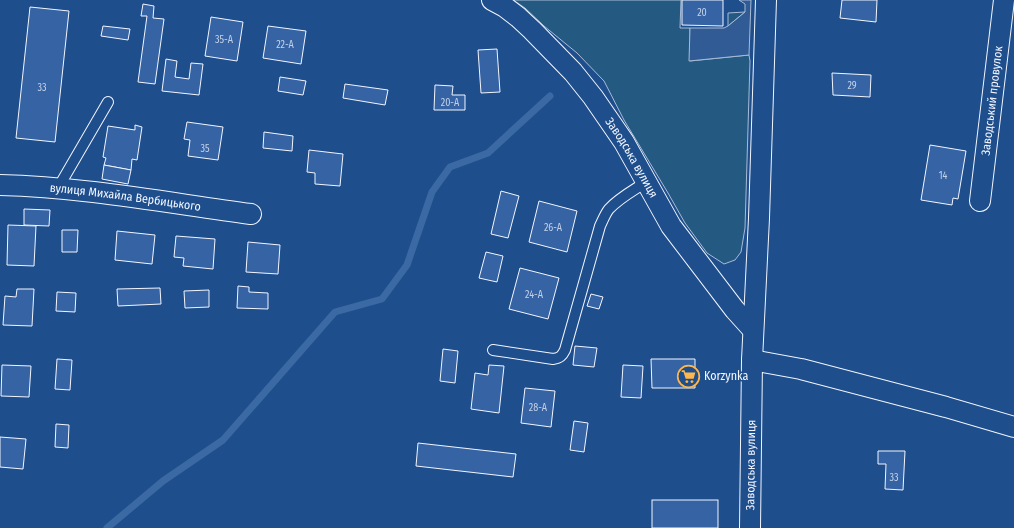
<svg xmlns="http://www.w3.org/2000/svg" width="1014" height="528" font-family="'Fira Sans Condensed',sans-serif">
<rect width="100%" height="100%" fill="#1f4e8c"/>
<g fill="#245a82" stroke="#a8bbd7">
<polygon points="513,0 681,0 680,28 690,28 690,61 749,55 750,61 745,228 741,252 735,260 724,264 707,253 685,223 668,193 624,120 604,81 577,53 544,26 525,8"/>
<polygon points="745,12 728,26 728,13"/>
</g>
<polygon fill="#305b95" stroke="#a8bbd7" points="739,0 751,0 749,55 689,61 690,28 724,28 728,26 745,12 745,4"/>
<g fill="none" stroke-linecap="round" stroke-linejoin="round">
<polyline stroke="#3b69a3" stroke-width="7" points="107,528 163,481 223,440 335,312 382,299 407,265 432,192 450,167 488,153 550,96"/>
</g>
<g fill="#3563a3" stroke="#f2f6ff">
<polygon points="682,0 723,0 723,26 682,25"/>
<polygon points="842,0 877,0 876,22 840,18"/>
<polygon points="143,4 154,6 153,18 164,19 155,84 138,82 147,16 141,16"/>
<polygon points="30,7 69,11 55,142 16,138"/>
<polygon points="211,17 243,22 237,61 205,56"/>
<polygon points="103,26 130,29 128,40 101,36"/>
<polygon points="268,26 306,31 301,64 263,58"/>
<polygon points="497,49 500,92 481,93 478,50"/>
<polygon points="166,59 177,61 175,77 189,79 191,63 203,64 199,95 162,91"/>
<polygon points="832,73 871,75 870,97 833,95"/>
<polygon points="280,77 306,81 303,95 278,91"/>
<polygon points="345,84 388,90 385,105 343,98"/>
<polygon points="435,85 453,86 452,95 465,95 465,110 434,110"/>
<polygon points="187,122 223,127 218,160 188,156 190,140 184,139"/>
<polygon points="135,125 142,127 137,160 132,159 131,170 104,165 106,158 103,157 108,126 135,130"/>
<polygon points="264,132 293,136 292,151 263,148"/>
<polygon points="930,145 966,151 958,199 953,198 952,205 921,200"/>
<polygon points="309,150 343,154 340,186 315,184 315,173 307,172"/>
<polygon points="104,165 131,170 128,184 102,179"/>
<polygon points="501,191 519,196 508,238 491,234"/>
<polygon points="539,201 577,211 567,252 529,242"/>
<polygon points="24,209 50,210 49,226 24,225"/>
<polygon points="8,225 36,226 34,266 7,265"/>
<polygon points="62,230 78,230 77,252 62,252"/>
<polygon points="117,231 155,235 152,264 115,260"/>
<polygon points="176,236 215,239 213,269 183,266 184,258 174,257"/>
<polygon points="248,242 280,245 278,274 246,272"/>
<polygon points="486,252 503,256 497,282 479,278"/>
<polygon points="520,268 559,278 548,319 509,309"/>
<polygon points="238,286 249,287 249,292 268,293 268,309 237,308"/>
<polygon points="160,288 161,304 118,306 117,289"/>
<polygon points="17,289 34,289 32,326 3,325 5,296 16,297"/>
<polygon points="209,290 209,307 185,308 184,291"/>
<polygon points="57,292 76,293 75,312 56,311"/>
<polygon points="591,294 603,297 599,309 587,306"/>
<polygon points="575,346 597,348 594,367 573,365"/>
<polygon points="443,349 458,351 455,383 440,381"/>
<polygon points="57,359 72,360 70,390 55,389"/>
<polygon points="651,359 695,359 695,388 652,388"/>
<polygon points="2,365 31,366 29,397 1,396"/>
<polygon points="489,365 504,366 499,413 471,409 475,373 488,375"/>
<polygon points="623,365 643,366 641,398 621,397"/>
<polygon points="525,388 555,391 551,427 521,423"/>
<polygon points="574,421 588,423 584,452 570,450"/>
<polygon points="56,424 69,425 68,448 55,447"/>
<polygon points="0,437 26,439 23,469 0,467"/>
<polygon points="418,443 516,454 513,477 416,466"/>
<polygon points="878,451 905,451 903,490 885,489 886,464 878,464"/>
<rect x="652" y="500" width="66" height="28"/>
</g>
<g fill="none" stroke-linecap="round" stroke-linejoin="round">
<defs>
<g id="lane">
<polyline points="58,188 108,102"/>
<path d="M493,350L553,359C560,358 562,356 565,350L600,226C603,220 605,214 609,209C619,198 634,190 646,182"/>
</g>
<g id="street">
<path id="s1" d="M492,0L505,7L518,17L532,30L573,72L593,97L624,142L671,226L735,310L753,330"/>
<path id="s2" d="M0,185C84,187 168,203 251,214"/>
<path id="s3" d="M980,201L1004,0"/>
<polyline points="752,360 801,369 946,407 1014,427"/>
<path id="s4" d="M750,528L752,360L759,218L766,0"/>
</g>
</defs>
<use href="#lane" stroke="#f2f6ff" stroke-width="12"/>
<use href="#street" stroke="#f2f6ff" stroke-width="22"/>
<use href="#lane" stroke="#1f4e8c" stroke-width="10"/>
<use href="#street" stroke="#1f4e8c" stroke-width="20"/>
</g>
<defs>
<symbol id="supermarket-ring" viewBox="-11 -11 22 22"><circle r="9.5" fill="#1f4e8c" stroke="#ffb74d" stroke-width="1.5"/><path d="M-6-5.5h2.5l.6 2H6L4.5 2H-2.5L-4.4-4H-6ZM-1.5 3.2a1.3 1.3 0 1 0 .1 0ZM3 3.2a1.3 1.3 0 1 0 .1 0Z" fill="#ffb74d"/></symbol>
</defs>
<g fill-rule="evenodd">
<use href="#supermarket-ring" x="676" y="364" width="25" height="25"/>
</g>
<g text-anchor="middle" stroke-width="3" stroke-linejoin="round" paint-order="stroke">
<g font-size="10" fill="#c3d1e8">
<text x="702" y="16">20</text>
<text x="224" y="43">35-А</text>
<text x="285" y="48">22-А</text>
<text x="852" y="89">29</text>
<text x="42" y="91">33</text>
<text x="450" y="106">20-А</text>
<text x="205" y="152">35</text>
<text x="943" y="179">14</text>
<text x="553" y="231">26-А</text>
<text x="534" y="298">24-А</text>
<text x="538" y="411">28-А</text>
<text x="894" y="481">33</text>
</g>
<g font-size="12" fill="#f2f6ff" stroke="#1f4e8c">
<text dy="4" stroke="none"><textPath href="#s3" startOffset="101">Заводський провулок</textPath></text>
<text dy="4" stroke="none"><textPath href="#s1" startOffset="213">Заводська вулиця</textPath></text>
<text dy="4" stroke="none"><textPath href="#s2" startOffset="126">вулиця Михайла Вербицького</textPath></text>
<text dy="4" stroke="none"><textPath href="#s4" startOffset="63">Заводська вулиця</textPath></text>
</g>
<g font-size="12" fill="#f2f6ff" stroke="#1f4e8c" text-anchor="start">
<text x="704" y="380">Korzynka</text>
</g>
</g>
</svg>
